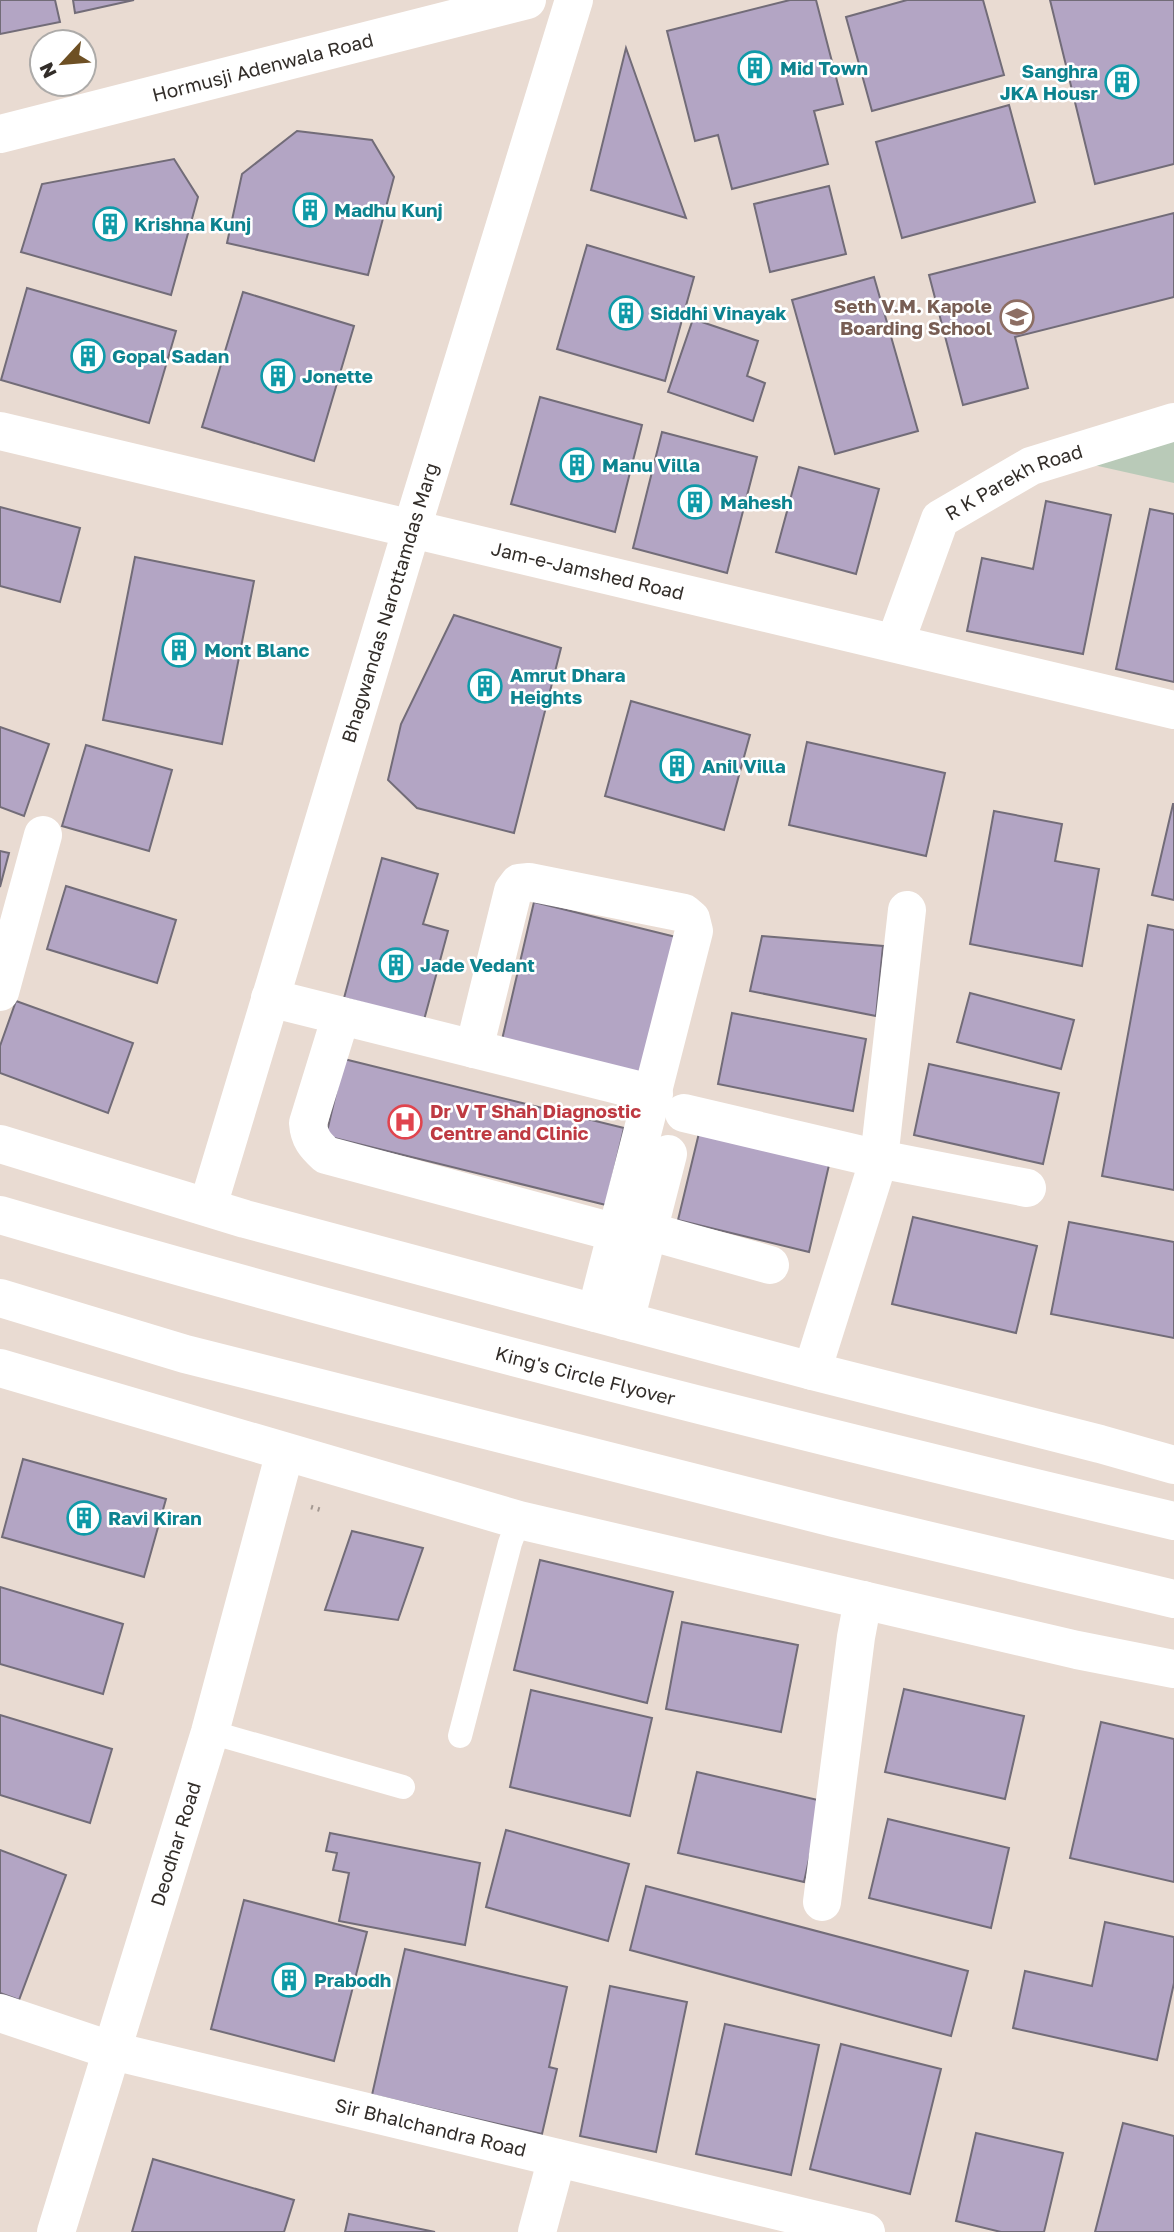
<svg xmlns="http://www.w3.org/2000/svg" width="1174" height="2232" font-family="'Golos Text',sans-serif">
<rect width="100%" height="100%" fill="#e9dbd2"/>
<polygon fill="#b9cab8" points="1174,420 1174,483 1049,455"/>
<g fill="#b3a5c4" stroke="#726c78" stroke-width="2">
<polygon points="0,0 55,0 60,22 0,34"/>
<polygon points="73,0 134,0 75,13"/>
<polygon points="790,0 816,0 843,104 814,111 828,164 732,189 718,135 695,141 667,31"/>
<polygon points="907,0 983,0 1004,75 872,111 846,17"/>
<polygon points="1050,0 1174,0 1174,164 1095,184"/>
<polygon points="626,48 686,218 591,190"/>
<polygon points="1009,105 1035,202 902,238 876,142"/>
<polygon points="297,131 372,140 394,177 368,275 227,243 242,174"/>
<polygon points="174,159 198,197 171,295 21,252 42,184"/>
<polygon points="829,186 846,254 770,272 754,204"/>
<polygon points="1174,213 1174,297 1015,337 1028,388 963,405 929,275"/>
<polygon points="587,245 694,277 665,381 557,349"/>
<polygon points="874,277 918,431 835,454 792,300"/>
<polygon points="27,288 176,331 149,423 1,380"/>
<polygon points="243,292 354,326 314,461 202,427"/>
<polygon points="693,319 758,341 747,376 765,383 753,421 668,392"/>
<polygon points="540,397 642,425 615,532 511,504"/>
<polygon points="662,432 757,457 727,573 633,548"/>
<polygon points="799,467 879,489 856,574 776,552"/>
<polygon points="1046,501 1111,515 1083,654 967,631 982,558 1033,569"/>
<polygon points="0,507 80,528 60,602 0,586"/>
<polygon points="1150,509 1174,514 1174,682 1116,669"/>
<polygon points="135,557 254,581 222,744 103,720"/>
<polygon points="454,615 561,648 514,833 417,808 388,780 401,724"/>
<polygon points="631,701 750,735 724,830 605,796"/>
<polygon points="0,727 49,744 24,816 0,807"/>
<polygon points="807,742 945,773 926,856 789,825"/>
<polygon points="86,745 172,770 149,851 62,826"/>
<polygon points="1173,804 1174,804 1174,900 1152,895"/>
<polygon points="994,811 1062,824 1055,861 1099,869 1082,966 970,944"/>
<polygon points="0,851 9,853 0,887"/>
<polygon points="382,858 438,874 423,924 448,931 424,1020 344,998"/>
<polygon points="66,886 176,920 157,983 47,949"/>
<polygon points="534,902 684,939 651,1080 501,1044"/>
<polygon points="1148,925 1174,930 1174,1190 1102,1176"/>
<polygon points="762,936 883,946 876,1016 750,991"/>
<polygon points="970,993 1074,1020 1061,1069 957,1042"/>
<polygon points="16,1001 133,1043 108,1113 0,1073 0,1046"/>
<polygon points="732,1013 866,1039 853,1111 718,1084"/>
<polygon points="344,1059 624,1128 606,1205 326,1136"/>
<polygon points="929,1064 1059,1093 1043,1164 914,1135"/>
<polygon points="699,1133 829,1165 809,1252 678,1220"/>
<polygon points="913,1217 1037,1246 1016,1333 892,1304"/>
<polygon points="1069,1222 1174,1242 1174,1338 1051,1314"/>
<polygon points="23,1459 166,1499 144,1577 2,1537"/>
<polygon points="352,1531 423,1548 398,1620 325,1610"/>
<polygon points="540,1560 673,1592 647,1703 514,1670"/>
<polygon points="0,1587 123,1624 103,1694 0,1664"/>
<polygon points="682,1622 798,1645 781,1732 666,1709"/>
<polygon points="904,1689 1024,1716 1005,1799 885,1772"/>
<polygon points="531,1690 652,1718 630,1816 510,1787"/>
<polygon points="0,1715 112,1749 90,1823 0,1795"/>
<polygon points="1101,1722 1174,1739 1174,1882 1070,1858"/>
<polygon points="697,1772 822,1801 804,1882 678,1853"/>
<polygon points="888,1819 1009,1848 991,1928 869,1898"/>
<polygon points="506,1830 629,1864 608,1941 486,1907"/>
<polygon points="330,1833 480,1863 465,1945 339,1921 349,1873 333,1870 337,1853 326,1851"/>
<polygon points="0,1850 66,1875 19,2000 0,1993"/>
<polygon points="646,1886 968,1971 951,2036 630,1950"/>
<polygon points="244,1900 367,1932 334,2061 211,2029"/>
<polygon points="1105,1922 1174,1937 1174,1983 1157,2060 1013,2028 1025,1971 1092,1986"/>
<polygon points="405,1949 567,1987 549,2067 557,2069 542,2134 372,2095"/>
<polygon points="610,1986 687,2002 656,2152 580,2136"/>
<polygon points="725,2024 819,2045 791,2175 696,2154"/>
<polygon points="841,2044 941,2069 910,2194 810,2169"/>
<polygon points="1123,2123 1174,2136 1174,2232 1095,2232"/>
<polygon points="976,2133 1063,2153 1044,2232 1001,2232 956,2221"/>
<polygon points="153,2159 294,2200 284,2232 132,2232"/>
<polygon points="349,2214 435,2232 345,2232"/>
</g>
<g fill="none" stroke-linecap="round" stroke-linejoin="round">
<polyline stroke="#a49992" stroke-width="4.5" stroke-dasharray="2 5" stroke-linecap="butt" points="311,1507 321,1510"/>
<g stroke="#fff" stroke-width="24">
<polyline points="210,1732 403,1787"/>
<polyline points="460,1736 510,1543 519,1520"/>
</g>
<g stroke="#fff" stroke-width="38">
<path id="s1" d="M0,134L527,0"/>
<path id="s2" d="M0,431L1174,710"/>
<path id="s3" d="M895,643L940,519L1031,466L1174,422"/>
<polyline points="0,992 43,835"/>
<polyline points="270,998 654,1094"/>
<path d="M341,1016L308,1123C309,1138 315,1145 326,1155L617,1233"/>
<polyline points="474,1049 513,891 519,883 529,882 684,913 691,919 694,931 596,1313"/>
<polyline points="684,1113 879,1159 1027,1188"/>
<path id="s4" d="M208,1206L412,528L574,0"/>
<polyline points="648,1231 770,1265"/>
<polyline points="625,1321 668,1154"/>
<polyline points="812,1371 879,1159 907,910"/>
<polyline points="822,1902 856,1637 863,1600"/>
<path id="s5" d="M0,2013L113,2051L866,2232"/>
<path id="s6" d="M56,2232L210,1732L285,1452"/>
<polyline points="537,2232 557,2158"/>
</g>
<g stroke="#fff" stroke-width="38">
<polyline points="0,1144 245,1219 812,1371 1100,1444 1174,1465"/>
<path id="s7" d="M0,1215C388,1329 781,1428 1174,1521"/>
<polyline points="0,1298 185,1354 834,1518 1174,1599"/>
<polyline points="0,1368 519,1520 1077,1650 1174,1669"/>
</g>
</g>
<defs>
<symbol id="building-ring" viewBox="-11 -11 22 22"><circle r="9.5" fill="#fff" stroke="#0f9aa8" stroke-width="1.5"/><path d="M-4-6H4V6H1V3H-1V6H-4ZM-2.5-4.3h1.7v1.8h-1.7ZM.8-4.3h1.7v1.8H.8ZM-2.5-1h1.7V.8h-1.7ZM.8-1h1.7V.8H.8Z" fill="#0f9aa8"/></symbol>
<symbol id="school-ring" viewBox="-11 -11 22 22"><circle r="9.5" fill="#fff" stroke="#8d6e63" stroke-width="1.5"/><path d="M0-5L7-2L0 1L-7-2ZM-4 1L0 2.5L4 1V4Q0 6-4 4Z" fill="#8d6e63"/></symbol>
<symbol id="hospital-ring" viewBox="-11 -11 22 22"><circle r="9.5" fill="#fff" stroke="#e0444e" stroke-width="1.5"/><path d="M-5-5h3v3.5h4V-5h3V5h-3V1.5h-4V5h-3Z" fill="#e0444e"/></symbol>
</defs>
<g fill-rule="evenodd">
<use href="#building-ring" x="736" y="49" width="38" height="38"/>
<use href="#building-ring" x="1103" y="63" width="38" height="38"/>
<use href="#building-ring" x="291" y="191" width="38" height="38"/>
<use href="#building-ring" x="91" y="205" width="38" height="38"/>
<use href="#building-ring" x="607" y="294" width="38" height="38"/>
<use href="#school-ring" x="998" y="298" width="38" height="38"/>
<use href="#building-ring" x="69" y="337" width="38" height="38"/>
<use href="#building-ring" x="259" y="357" width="38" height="38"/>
<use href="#building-ring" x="558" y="446" width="38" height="38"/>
<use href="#building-ring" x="676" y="483" width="38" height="38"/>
<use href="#building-ring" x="160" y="631" width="38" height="38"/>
<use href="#building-ring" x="466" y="667" width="38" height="38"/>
<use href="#building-ring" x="658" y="747" width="38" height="38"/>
<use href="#building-ring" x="377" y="946" width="38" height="38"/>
<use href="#hospital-ring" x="386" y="1103" width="38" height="38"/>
<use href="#building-ring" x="65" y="1499" width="38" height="38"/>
<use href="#building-ring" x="270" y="1961" width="38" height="38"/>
</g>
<g text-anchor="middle" stroke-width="5" stroke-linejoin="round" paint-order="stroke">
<g font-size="19" fill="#322d29" stroke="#fff">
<text dy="7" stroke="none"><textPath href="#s1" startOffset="271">Hormusji Adenwala Road</textPath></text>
<text dy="7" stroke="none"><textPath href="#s3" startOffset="215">R K Parekh Road</textPath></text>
<text dy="7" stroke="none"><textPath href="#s2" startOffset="604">Jam-e-Jamshed Road</textPath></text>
<text dy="7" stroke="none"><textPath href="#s4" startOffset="630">Bhagwandas Narottamdas Marg</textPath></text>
<text dy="7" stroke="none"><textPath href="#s7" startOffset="607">King's Circle Flyover</textPath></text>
<text dy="7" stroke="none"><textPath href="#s6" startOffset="406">Deodhar Road</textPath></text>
<text dy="7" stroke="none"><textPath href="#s5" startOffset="446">Sir Bhalchandra Road</textPath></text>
</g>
<g font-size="19" font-weight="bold" fill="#0d838f" stroke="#fff" text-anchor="start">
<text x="780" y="75">Mid Town</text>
<text x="1098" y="78" text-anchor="end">Sanghra<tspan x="1098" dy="22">JKA Housr</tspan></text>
<text x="334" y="217">Madhu Kunj</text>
<text x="134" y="231">Krishna Kunj</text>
<text x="650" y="320">Siddhi Vinayak</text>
<text x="112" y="363">Gopal Sadan</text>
<text x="302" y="383">Jonette</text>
<text x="602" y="472">Manu Villa</text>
<text x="720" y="509">Mahesh</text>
<text x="204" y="657">Mont Blanc</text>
<text x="510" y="682">Amrut Dhara<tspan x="510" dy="22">Heights</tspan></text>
<text x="702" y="773">Anil Villa</text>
<text x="420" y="972">Jade Vedant</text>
<text x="108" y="1525">Ravi Kiran</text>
<text x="314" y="1987">Prabodh</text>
</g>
<g font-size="19" font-weight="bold" fill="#785e54" stroke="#fff" text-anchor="end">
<text x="992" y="313">Seth V.M. Kapole<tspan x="992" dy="22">Boarding School</tspan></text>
</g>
<g font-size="19" font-weight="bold" fill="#be3a42" stroke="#fff" text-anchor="start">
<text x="430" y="1118">Dr V T Shah Diagnostic<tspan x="430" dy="22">Centre and Clinic</tspan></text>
</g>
</g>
<g transform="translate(63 63) rotate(244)"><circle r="33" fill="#ffffff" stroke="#adaba9" stroke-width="2"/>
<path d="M0-5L12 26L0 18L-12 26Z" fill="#6e5024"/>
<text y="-10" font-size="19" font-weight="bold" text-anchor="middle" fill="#322d29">N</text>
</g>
</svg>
